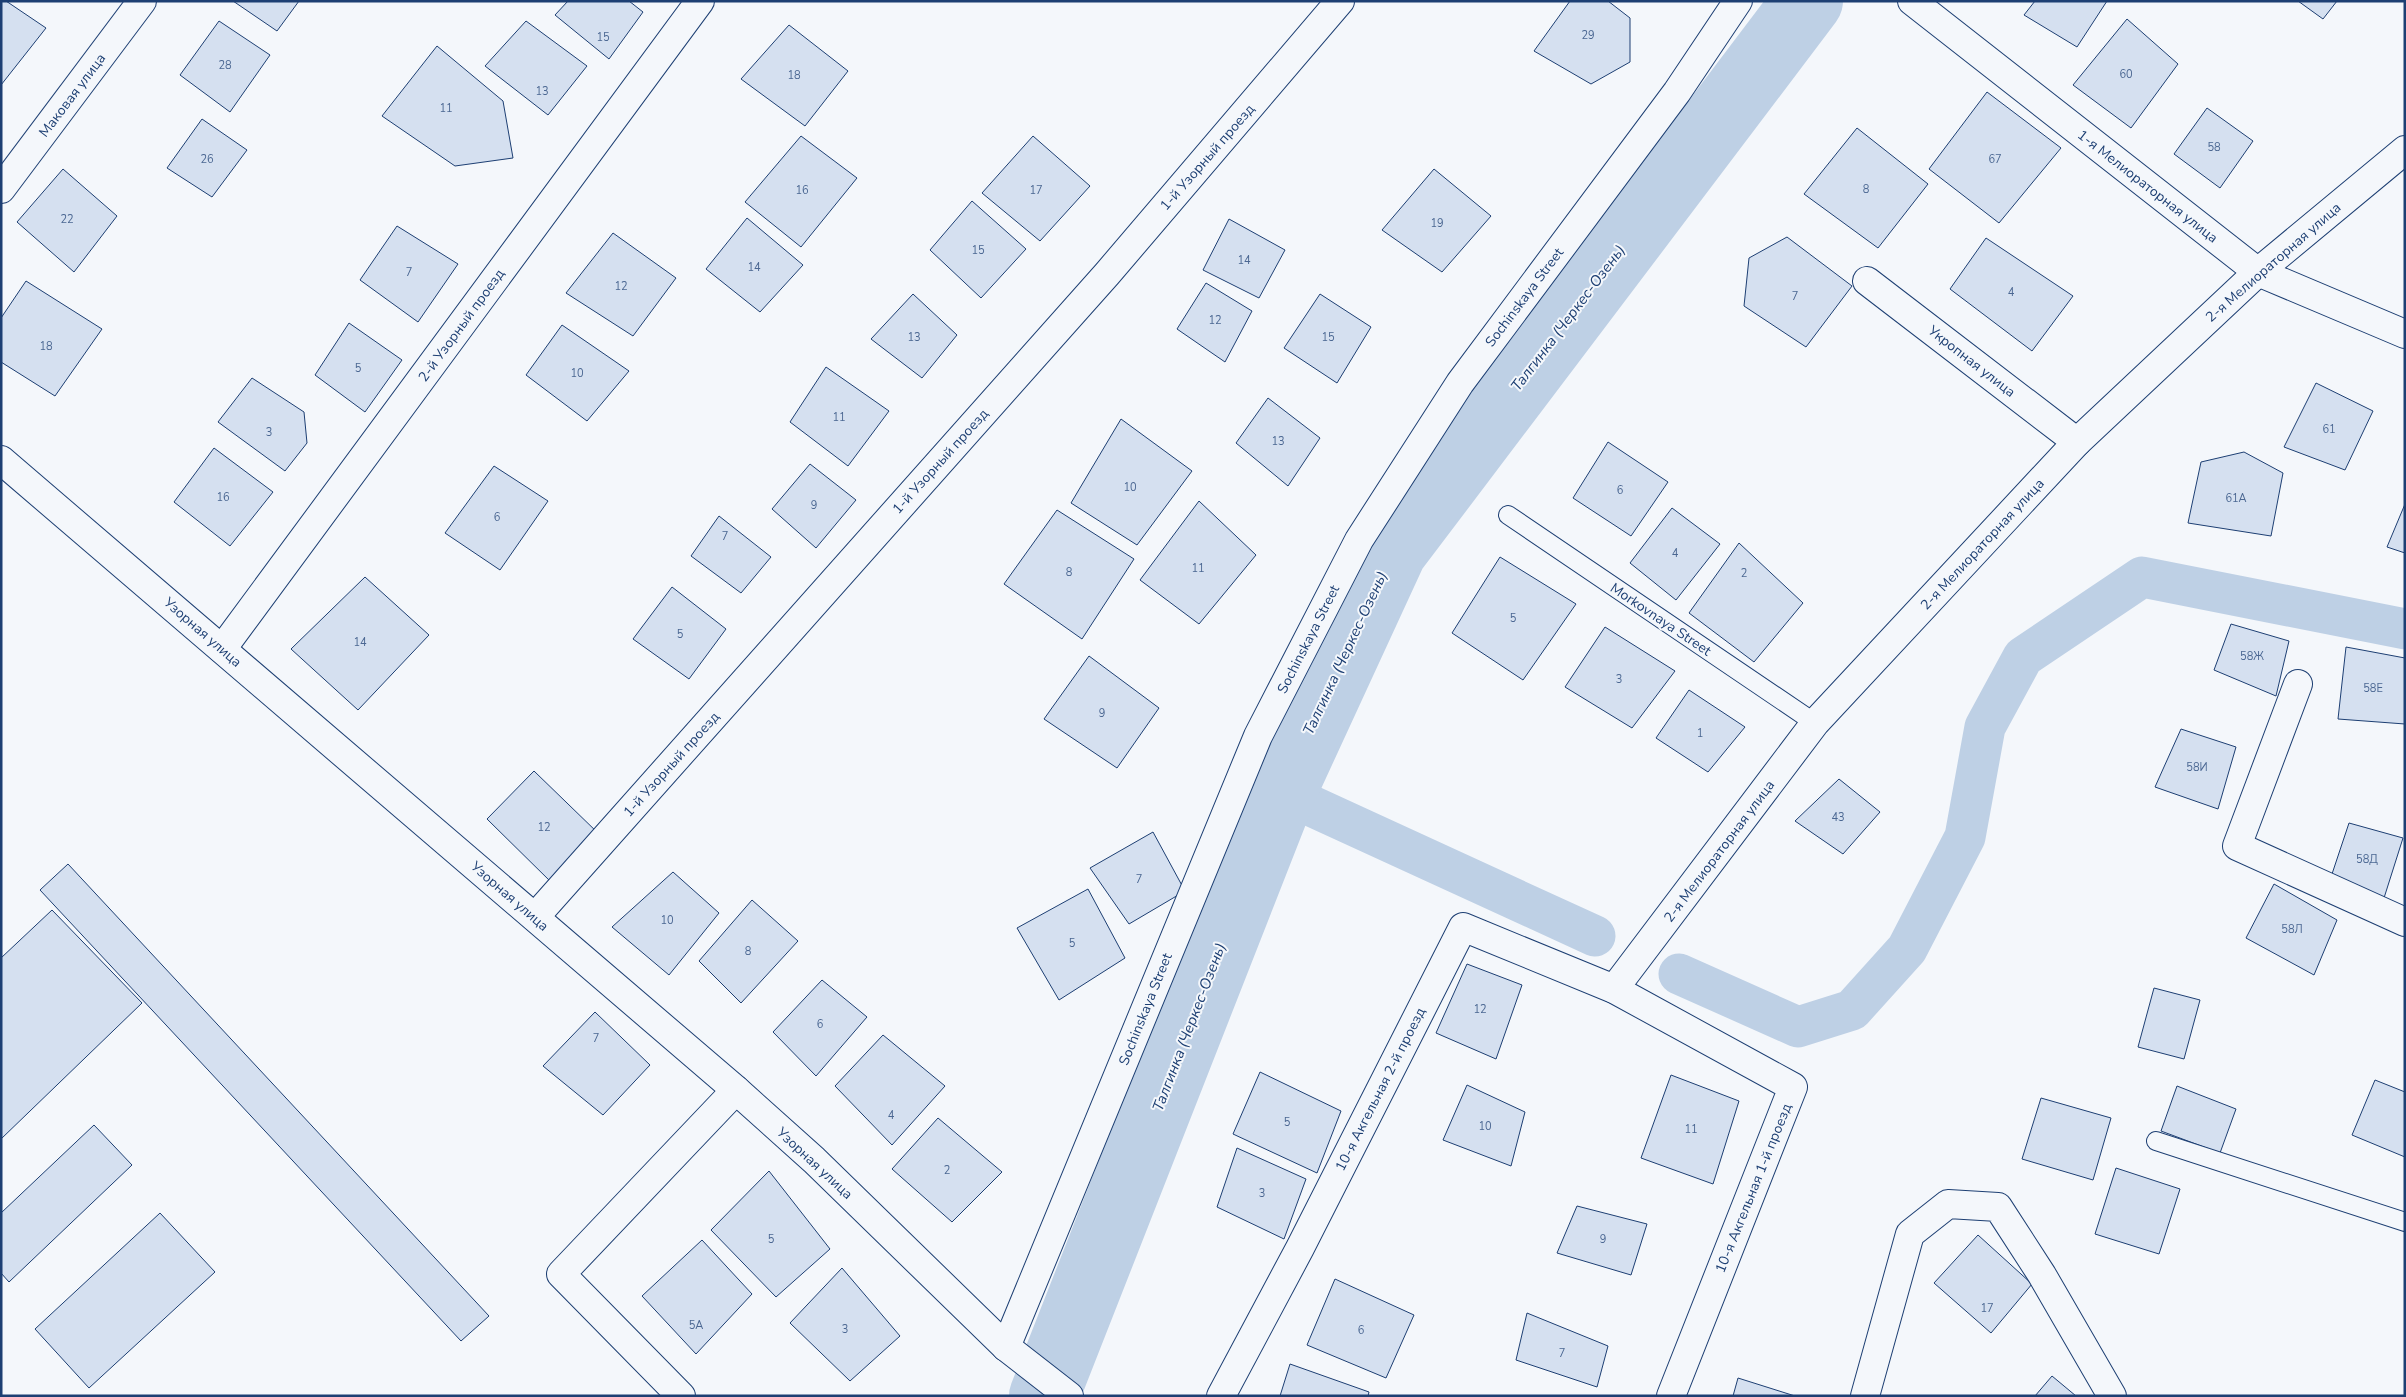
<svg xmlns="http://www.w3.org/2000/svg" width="2406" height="1397" font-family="'Nunito Sans',sans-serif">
<rect width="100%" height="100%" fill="#f4f7fb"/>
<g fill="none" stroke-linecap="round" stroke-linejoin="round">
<g stroke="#bed0e5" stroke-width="41">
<polyline points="1281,792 1595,936"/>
<polyline points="1679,974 1798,1027 1852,1010 1907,949 1965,837 1985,727 2023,657 2142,577 2405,629"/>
</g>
<polyline stroke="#bed0e5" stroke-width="70" points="1044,1396 1281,792 1392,551 1808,1"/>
</g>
<g fill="#d5e0f0" stroke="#1d3f73">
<polygon points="1,1 6,1 46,28 1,85"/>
<polygon points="233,1 299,1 277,31"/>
<polygon points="568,1 629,1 643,12 609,59 555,15"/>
<polygon points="1570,1 1608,1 1630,18 1630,62 1591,84 1534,51"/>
<polygon points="2035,1 2107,1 2077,47 2024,15"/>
<polygon points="2298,1 2337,1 2323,19"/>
<polygon points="2127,19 2178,64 2131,128 2073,85"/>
<polygon points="219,21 270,55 230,112 180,75"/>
<polygon points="526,21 587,66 548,115 485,66"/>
<polygon points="789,25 848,71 805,126 741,79"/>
<polygon points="437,46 503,101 513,158 455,166 382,116"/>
<polygon points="1987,92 2061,148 1999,223 1929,169"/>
<polygon points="2207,108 2253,141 2220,188 2174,154"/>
<polygon points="202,119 247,150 212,197 167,168"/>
<polygon points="1857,128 1928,184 1878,248 1804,194"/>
<polygon points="801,136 857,178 801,247 745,202"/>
<polygon points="1033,136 1090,186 1040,241 982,193"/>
<polygon points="63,169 117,216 74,272 17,222"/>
<polygon points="1434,169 1491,216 1442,272 1382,230"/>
<polygon points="972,201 1026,249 981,298 930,250"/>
<polygon points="747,218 803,265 760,312 706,269"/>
<polygon points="1229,219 1285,250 1259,298 1203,270"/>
<polygon points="397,226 458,264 418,322 360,280"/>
<polygon points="613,233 676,278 633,336 566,293"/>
<polygon points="1787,237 1852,286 1806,347 1744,306 1749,258"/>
<polygon points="1986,238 2073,296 2032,351 1950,289"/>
<polygon points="26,281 102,329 55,396 1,362 1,318"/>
<polygon points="1206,283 1252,311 1225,362 1177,329"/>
<polygon points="913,294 957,335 922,378 871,339"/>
<polygon points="1320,294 1371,327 1337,383 1284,348"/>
<polygon points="349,323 402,360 365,412 315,375"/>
<polygon points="562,325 629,371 587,421 526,375"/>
<polygon points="826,367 889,411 848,466 790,422"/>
<polygon points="252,378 304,412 307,443 285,471 218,422"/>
<polygon points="2316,383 2373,411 2345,470 2284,447"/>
<polygon points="1268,398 1320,438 1288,486 1236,443"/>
<polygon points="1121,419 1192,471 1137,545 1071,503"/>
<polygon points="1608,442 1668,482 1631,536 1573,498"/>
<polygon points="214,448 273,492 230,546 174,502"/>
<polygon points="2244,452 2283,473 2271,536 2188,523 2201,462"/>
<polygon points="810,464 856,500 816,548 772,509"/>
<polygon points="494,466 548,501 500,570 445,533"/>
<polygon points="1199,501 1256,555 1199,624 1140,580"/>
<polygon points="2405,504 2405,553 2387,547"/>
<polygon points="1672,508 1720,544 1676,600 1630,563"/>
<polygon points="1057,510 1134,559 1082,639 1004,584"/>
<polygon points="719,516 771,557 741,593 691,556"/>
<polygon points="1739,543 1803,603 1754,662 1689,613"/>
<polygon points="1500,557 1576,604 1523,680 1452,633"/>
<polygon points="365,577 429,635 358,710 291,649"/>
<polygon points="672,587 726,629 689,679 633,639"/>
<polygon points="2231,624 2289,641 2276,696 2214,670"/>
<polygon points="1605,627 1675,671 1632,728 1565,687"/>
<polygon points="2346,647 2405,658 2405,724 2338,719"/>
<polygon points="1089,656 1159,708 1117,768 1044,719"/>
<polygon points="1689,690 1745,727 1708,772 1656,738"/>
<polygon points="2181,729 2236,747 2218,809 2155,787"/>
<polygon points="534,771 600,835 552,883 487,819"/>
<polygon points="1839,779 1880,812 1843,854 1795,821"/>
<polygon points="2349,823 2403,838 2384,898 2330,880"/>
<polygon points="1153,832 1185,891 1129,924 1090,868"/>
<polygon points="68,864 489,1316 461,1341 40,890"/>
<polygon points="673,872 719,913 669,975 612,927"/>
<polygon points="2274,884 2337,920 2314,975 2246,938"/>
<polygon points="1088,889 1125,958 1059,1000 1017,928"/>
<polygon points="752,900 798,941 741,1003 699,961"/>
<polygon points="52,910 142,1003 1,1139 1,958"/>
<polygon points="1467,964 1522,985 1496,1059 1436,1033"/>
<polygon points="822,980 867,1017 816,1076 773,1032"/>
<polygon points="2154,988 2200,1000 2184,1059 2138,1047"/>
<polygon points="595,1012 650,1065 603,1115 543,1066"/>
<polygon points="883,1035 945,1086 892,1145 835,1086"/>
<polygon points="1260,1072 1341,1111 1317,1173 1233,1134"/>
<polygon points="1671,1075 1739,1101 1713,1184 1641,1158"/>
<polygon points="2375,1080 2405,1092 2405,1157 2352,1135"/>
<polygon points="1467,1085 1525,1112 1511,1166 1443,1140"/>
<polygon points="2177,1086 2236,1109 2220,1153 2161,1131"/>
<polygon points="2041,1098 2111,1118 2093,1180 2022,1159"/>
<polygon points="938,1118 1002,1172 952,1222 892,1169"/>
<polygon points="94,1125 132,1165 9,1282 1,1273 1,1213"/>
<polygon points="1237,1148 1306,1179 1284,1239 1217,1207"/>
<polygon points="2116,1168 2180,1189 2159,1254 2095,1234"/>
<polygon points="769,1171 830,1249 776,1297 711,1230"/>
<polygon points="1577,1206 1647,1224 1631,1275 1557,1253"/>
<polygon points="160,1213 215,1272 89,1388 35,1329"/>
<polygon points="1978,1235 2032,1284 1991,1333 1934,1283"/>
<polygon points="702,1240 752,1294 696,1354 642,1296"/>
<polygon points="842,1268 900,1336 850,1381 790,1323"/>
<polygon points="1335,1279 1414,1315 1386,1378 1307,1345"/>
<polygon points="1527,1313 1608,1346 1597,1387 1516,1360"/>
<polygon points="1290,1364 1369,1392 1368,1396 1280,1396"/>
<polygon points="2052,1376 2076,1396 2035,1396"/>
<polygon points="1738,1378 1795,1396 1733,1396"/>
</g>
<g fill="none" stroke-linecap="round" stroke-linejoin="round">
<defs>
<g id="service">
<polyline points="1508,515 1815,723"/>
<polyline points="2156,1141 2405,1222"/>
</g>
<g id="minor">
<polyline points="1912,1 2258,272 2405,334"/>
<polyline points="1,189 142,1"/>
<polyline points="1867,281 2077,442"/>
<polyline points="1,460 736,1090 814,1160 1006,1347 1069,1396"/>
<polyline points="222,649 700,1"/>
<polyline points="2298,684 2237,846 2405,922"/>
<polyline points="535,917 1107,274 1340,1"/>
<polyline points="1614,989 1815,723 2077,442 2258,272 2405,150"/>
<polyline points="1006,1347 1258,736 1359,540 1460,383 1677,92 1738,1"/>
<polyline points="681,1396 561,1274 736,1090"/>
<polyline points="1221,1396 1300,1248 1463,927 1614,989 1793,1087 1671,1396"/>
<polyline points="1865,1396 1910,1234 1948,1204 1998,1207 2042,1275 2112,1396"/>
</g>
</defs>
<use href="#service" stroke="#1d3f73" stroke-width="20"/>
<use href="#minor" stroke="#1d3f73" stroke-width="30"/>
<use href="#service" stroke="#f4f7fb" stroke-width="18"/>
<use href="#minor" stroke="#f4f7fb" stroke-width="28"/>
</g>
<g text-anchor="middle" stroke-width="4" stroke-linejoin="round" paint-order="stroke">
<g font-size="11" fill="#4b6792">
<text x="1588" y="39">29</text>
<text x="603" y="41">15</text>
<text x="225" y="69">28</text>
<text x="2126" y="78">60</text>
<text x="794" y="79">18</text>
<text x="542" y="95">13</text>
<text x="446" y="112">11</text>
<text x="2214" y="151">58</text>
<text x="207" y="163">26</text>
<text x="1995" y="163">67</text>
<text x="1866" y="193">8</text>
<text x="802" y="194">16</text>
<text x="1036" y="194">17</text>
<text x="67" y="223">22</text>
<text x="1437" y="227">19</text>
<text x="978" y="254">15</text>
<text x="1244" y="264">14</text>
<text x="754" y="271">14</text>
<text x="409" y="276">7</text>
<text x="621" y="290">12</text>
<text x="2011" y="296">4</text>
<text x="1795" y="300">7</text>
<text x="1215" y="324">12</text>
<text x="914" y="341">13</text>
<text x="1328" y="341">15</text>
<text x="46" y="350">18</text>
<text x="358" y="372">5</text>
<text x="577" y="377">10</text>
<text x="839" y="421">11</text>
<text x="2329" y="433">61</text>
<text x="269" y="436">3</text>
<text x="1278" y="445">13</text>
<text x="1130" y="491">10</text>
<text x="1620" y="494">6</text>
<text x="223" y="501">16</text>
<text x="2236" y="502">61А</text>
<text x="814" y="509">9</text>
<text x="497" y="521">6</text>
<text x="725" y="540">7</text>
<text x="1675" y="557">4</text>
<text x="1198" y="572">11</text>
<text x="1069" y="576">8</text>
<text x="1744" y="577">2</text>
<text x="1513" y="622">5</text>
<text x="680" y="638">5</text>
<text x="360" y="646">14</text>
<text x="2252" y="660">58Ж</text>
<text x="1619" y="683">3</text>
<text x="2373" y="692">58Е</text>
<text x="1102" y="717">9</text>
<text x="1700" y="737">1</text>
<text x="2197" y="771">58И</text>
<text x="1838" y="821">43</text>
<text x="544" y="831">12</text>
<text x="2367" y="863">58Д</text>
<text x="1139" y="883">7</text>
<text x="667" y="924">10</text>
<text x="2292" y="933">58Л</text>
<text x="1072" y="947">5</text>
<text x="748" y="955">8</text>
<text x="1480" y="1013">12</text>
<text x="820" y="1028">6</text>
<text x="596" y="1042">7</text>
<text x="891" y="1119">4</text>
<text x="1287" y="1126">5</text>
<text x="1485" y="1130">10</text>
<text x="1691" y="1133">11</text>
<text x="947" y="1174">2</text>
<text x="1262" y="1197">3</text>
<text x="771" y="1243">5</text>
<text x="1603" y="1243">9</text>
<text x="1987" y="1312">17</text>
<text x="696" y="1329">5А</text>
<text x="845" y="1333">3</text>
<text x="1361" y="1334">6</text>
<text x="1562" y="1357">7</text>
</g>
<g font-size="14" fill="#1d3f73" stroke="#f4f7fb">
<text transform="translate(72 95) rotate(-53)" y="5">Маковая улица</text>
<text transform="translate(1207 157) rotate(-49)" y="5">1-й Узорный проезд</text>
<text transform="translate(2148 186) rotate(38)" y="5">1-я Мелиораторная улица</text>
<text transform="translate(2273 262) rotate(-41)" y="5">2-я Мелиораторная улица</text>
<text transform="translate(1524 297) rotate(-53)" y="5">Sochinskaya Street</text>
<text transform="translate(461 325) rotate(-54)" y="5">2-й Узорный проезд</text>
<text transform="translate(1972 361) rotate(38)" y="5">Укропная улица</text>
<text transform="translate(940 461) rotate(-48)" y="5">1-й Узорный проезд</text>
<text transform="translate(1982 544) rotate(-47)" y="5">2-я Мелиораторная улица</text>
<text transform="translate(1661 619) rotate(34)" y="5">Morkovnaya Street</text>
<text transform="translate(203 632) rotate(41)" y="5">Узорная улица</text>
<text transform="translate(1308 639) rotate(-63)" y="5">Sochinskaya Street</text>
<text transform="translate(671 764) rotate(-48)" y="5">1-й Узорный проезд</text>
<text transform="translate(1719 851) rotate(-53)" y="5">2-я Мелиораторная улица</text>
<text transform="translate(510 896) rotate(41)" y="5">Узорная улица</text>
<text transform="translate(1145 1009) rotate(-68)" y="5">Sochinskaya Street</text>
<text transform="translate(1380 1089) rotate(-63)" y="5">10-я Акгельная 2-й проезд</text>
<text transform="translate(815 1163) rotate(43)" y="5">Узорная улица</text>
<text transform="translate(1753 1188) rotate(-68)" y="5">10-я Акгельная 1-й проезд</text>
</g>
<g font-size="15" font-style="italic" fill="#1d3f73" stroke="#f4f7fb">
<text transform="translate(1568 318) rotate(-53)" y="5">Талгинка (Черкес-Озень)</text>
<text transform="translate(1345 653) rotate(-65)" y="5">Талгинка (Черкес-Озень)</text>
<text transform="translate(1189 1027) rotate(-69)" y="5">Талгинка (Черкес-Озень)</text>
</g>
</g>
<rect width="2406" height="1397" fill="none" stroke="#1d3f73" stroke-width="5"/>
</svg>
